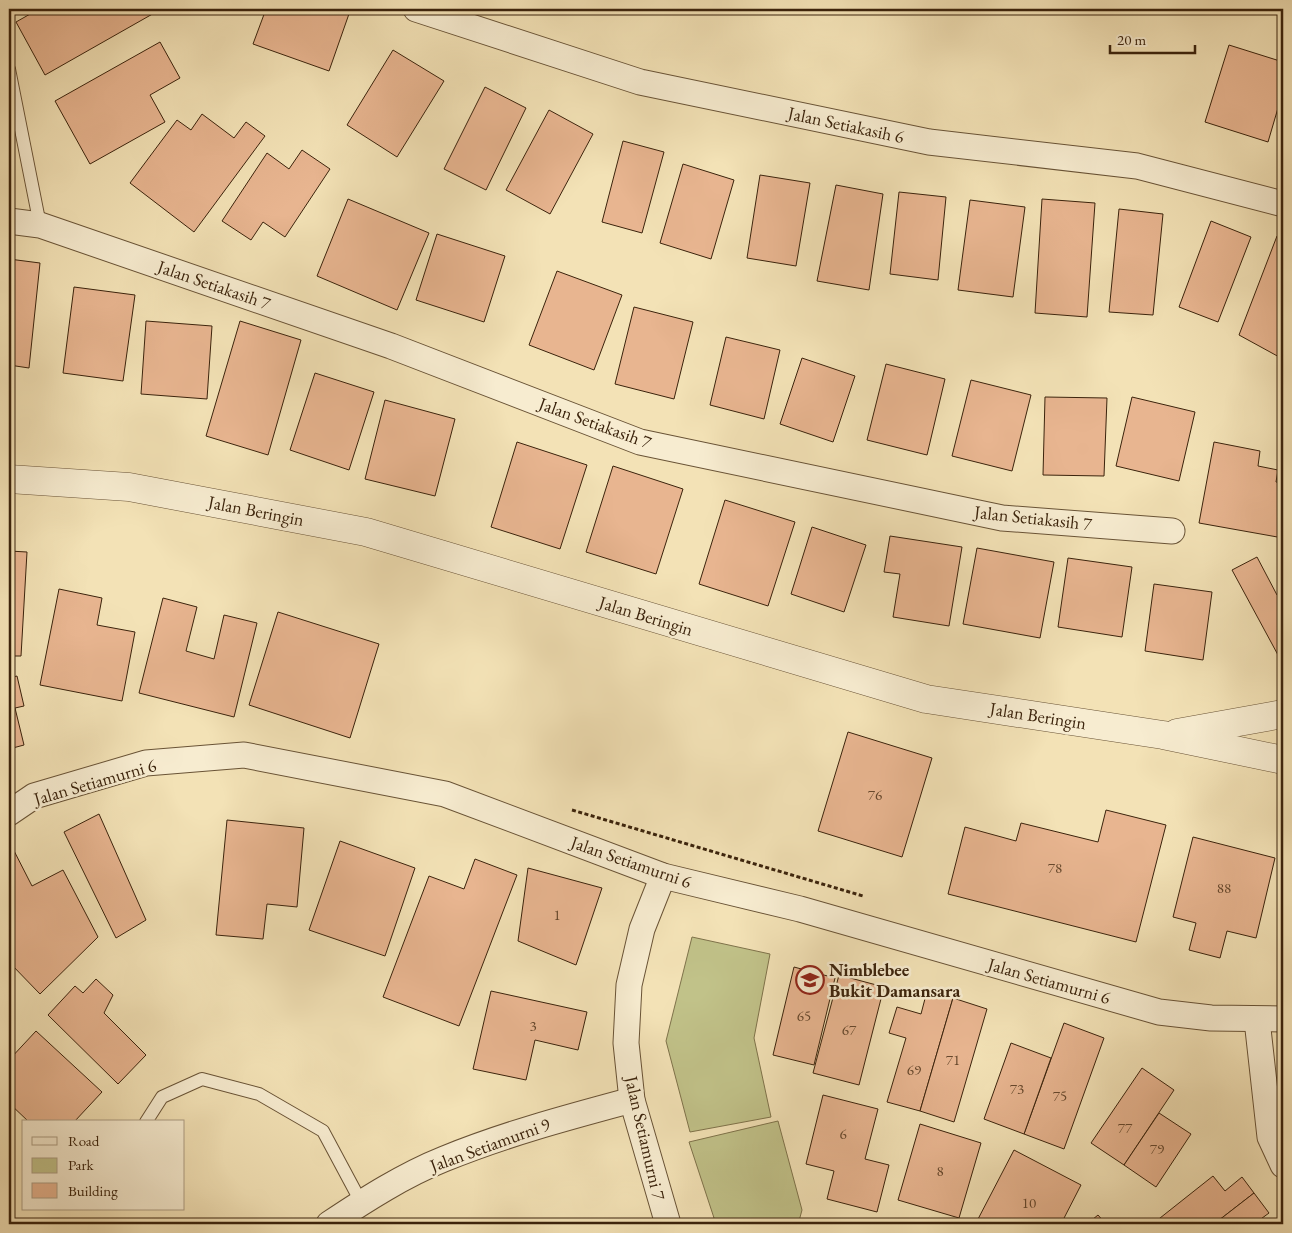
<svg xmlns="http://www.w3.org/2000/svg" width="1292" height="1233" font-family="'EB Garamond',serif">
<rect width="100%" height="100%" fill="#f3e2b6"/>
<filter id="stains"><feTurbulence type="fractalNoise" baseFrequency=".004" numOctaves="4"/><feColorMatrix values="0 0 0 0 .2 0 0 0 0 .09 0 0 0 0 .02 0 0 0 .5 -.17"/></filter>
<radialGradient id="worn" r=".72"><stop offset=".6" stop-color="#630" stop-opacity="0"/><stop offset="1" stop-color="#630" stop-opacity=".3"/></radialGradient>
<g fill="#c1c289" stroke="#7e724a">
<polygon points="692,937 770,954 754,1038 771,1117 690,1132 666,1041"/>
<polygon points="778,1121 802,1210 799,1221 794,1224 716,1224 689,1142"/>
</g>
<g fill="#e8b590" stroke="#3b230c">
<polygon points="39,9 154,9 156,12 45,75 16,22"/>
<polygon points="266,9 350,11 329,71 253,44"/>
<polygon points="160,42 180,78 150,95 165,122 90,164 55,101"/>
<polygon points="1229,45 1283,62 1283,91 1268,142 1205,122"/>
<polygon points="393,50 444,81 397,157 347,125"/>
<polygon points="485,87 526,108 486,190 444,169"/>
<polygon points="549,110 593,134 550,214 506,190"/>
<polygon points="202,114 234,138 246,122 265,136 194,232 130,183 177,120 191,130"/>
<polygon points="623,141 664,152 642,233 602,222"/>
<polygon points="302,150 330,169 285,237 263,222 251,240 222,221 267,153 289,169"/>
<polygon points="683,164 734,180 711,259 660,243"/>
<polygon points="760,175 810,183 796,266 747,258"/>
<polygon points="836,185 883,194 869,290 817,281"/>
<polygon points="899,192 946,197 938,280 890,274"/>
<polygon points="348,199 429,233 397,310 317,276"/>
<polygon points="1042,199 1095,203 1087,317 1035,313"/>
<polygon points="970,200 1025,207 1013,297 958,290"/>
<polygon points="1119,209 1163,214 1153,315 1109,312"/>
<polygon points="1211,221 1251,237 1218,322 1179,307"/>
<polygon points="437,234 505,256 484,322 416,300"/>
<polygon points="1277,236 1283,239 1283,353 1281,358 1239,335"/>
<polygon points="9,259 40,263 29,368 9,365"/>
<polygon points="557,271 622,295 594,370 529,345"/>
<polygon points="74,287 135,295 123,381 63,373"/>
<polygon points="634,307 693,322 674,399 615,384"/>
<polygon points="146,321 212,326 207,399 141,394"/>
<polygon points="240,321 301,340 268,455 206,436"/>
<polygon points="726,337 780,350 764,419 710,405"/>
<polygon points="802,358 855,376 833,442 780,424"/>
<polygon points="886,364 945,379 927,455 867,440"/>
<polygon points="315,373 374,392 349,470 290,450"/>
<polygon points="971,380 1031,395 1012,471 952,456"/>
<polygon points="1045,397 1107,398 1104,476 1043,475"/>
<polygon points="1132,397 1195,412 1179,481 1116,466"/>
<polygon points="385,400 455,419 435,496 365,479"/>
<polygon points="517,442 587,465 560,549 491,527"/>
<polygon points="1214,442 1260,451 1258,466 1278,470 1276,482 1283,483 1283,538 1199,523"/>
<polygon points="613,466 683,489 656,574 586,552"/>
<polygon points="725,500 795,522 768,606 699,584"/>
<polygon points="812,527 866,545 844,612 791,594"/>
<polygon points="890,536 962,547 949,626 893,617 900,574 884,572"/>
<polygon points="977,548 1054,562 1040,638 963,624"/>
<polygon points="9,551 27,552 21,656 9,656"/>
<polygon points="1257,557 1277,595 1283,591 1283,652 1278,655 1232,570"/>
<polygon points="1068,558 1132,567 1122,637 1058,627"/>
<polygon points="1154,584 1212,592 1203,660 1145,651"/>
<polygon points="59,589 102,598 97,625 135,632 122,701 40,685"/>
<polygon points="163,598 197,607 186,651 214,659 224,615 257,623 234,717 139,693"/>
<polygon points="278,612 379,644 350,738 249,705"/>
<polygon points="17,676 24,706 15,708 24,745 9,749 9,678"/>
<polygon points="848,732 932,758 902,857 818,831"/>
<polygon points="1106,810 1166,825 1136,942 948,894 965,827 1016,841 1021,823 1098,842"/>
<polygon points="99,814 146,920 116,938 64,832"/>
<polygon points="227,820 304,828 297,907 267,904 263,939 216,935"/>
<polygon points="1193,837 1275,858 1256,938 1227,931 1220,958 1189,950 1196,923 1173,917"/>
<polygon points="9,841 32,886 63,870 98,937 40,994 9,962"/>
<polygon points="340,841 415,868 385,956 309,930"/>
<polygon points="475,859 517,875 459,1026 383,997 429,876 464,889"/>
<polygon points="528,868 602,888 576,965 518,941"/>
<polygon points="794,967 835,978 814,1065 773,1055"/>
<polygon points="839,975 884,987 859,1085 813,1073"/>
<polygon points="96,979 113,995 104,1013 146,1055 118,1084 48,1015 75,986 83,993"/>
<polygon points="491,991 587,1012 578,1050 535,1040 526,1080 473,1069"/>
<polygon points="927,991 953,998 920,1111 887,1102 906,1038 889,1033 897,1007 921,1014"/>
<polygon points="953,998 987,1009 954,1122 920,1111"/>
<polygon points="1064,1023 1104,1038 1064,1149 1024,1134"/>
<polygon points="36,1031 102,1092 74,1122 29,1122 9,1103 9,1060"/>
<polygon points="1011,1043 1051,1058 1024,1134 984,1119"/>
<polygon points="1142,1068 1174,1090 1124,1165 1091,1143"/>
<polygon points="823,1095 878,1109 865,1159 889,1165 877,1212 827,1199 834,1171 806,1164"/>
<polygon points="1159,1113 1191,1134 1156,1187 1124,1165"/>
<polygon points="920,1124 981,1143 959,1218 898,1200"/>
<polygon points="1014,1150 1081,1185 1061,1224 983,1224 977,1221"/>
<polygon points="1213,1176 1225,1191 1242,1177 1254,1193 1214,1224 1157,1224 1155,1222"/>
<polygon points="1254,1193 1269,1213 1254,1224 1214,1224"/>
<polygon points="1098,1215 1106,1224 1087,1224"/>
</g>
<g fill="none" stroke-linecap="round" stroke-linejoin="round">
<defs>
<g id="service">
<polyline points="9,69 40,225"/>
<polyline points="146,1122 162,1097 202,1079 259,1094 323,1131 361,1202"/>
</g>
<g id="minor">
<polyline points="416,9 640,82 929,142 1137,166 1283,204"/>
<polyline points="9,221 40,225 391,346 640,442 1002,518 1172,531"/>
<polyline points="9,813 34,796 146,763 244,755 445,794 663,876 800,909 1159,1012 1211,1018 1283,1019"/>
<polyline points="663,876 642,929 629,985 626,1043 632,1100 668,1224"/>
<polyline points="1257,1020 1270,1137 1283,1165"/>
<path d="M329,1224C365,1200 404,1175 444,1159C505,1134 569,1117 632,1100"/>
</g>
<g id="tertiary">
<polyline points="9,479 129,487 366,532 926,699 1163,735 1283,760"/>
<polyline points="1177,733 1283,714"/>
</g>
</defs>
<use href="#service" stroke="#695336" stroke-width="14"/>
<use href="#minor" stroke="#695336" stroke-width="27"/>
<use href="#tertiary" stroke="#695336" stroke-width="29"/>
<polyline stroke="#3b230c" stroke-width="3" stroke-dasharray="4 2.5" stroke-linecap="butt" points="572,810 863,896"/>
<use href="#service" stroke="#f7ecd0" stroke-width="12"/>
<use href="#minor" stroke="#f7ecd0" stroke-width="25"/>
<use href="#tertiary" stroke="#f7ecd0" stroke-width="28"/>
</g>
<defs>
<symbol id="school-ring" viewBox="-11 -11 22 22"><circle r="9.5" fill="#f7ecd0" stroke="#8f2418" stroke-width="1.5"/><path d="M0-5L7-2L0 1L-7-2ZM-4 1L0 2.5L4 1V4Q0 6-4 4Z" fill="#8f2418"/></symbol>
</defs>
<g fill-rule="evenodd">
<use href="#school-ring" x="794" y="964" width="32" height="32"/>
</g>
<g text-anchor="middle" stroke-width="5" stroke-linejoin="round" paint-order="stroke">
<g font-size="15" fill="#66482d">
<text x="875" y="800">76</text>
<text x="1055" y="873">78</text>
<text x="1224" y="893">88</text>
<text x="557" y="920">1</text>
<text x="804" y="1021">65</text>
<text x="533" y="1031">3</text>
<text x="849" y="1035">67</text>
<text x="953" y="1065">71</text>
<text x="914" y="1075">69</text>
<text x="1017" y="1094">73</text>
<text x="1060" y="1101">75</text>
<text x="1125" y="1133">77</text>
<text x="843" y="1139">6</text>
<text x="1157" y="1154">79</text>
<text x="940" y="1176">8</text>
<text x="1029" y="1208">10</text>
</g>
<g font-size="18" fill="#3b230c" stroke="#f7ecd0">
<text transform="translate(846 125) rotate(12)" y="6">Jalan Setiakasih 6</text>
<text transform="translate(214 285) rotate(19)" y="6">Jalan Setiakasih 7</text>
<text transform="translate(595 423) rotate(20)" y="6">Jalan Setiakasih 7</text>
<text transform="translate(256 511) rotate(11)" y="6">Jalan Beringin</text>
<text transform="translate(1033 518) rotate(6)" y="6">Jalan Setiakasih 7</text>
<text transform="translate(646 616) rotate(17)" y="6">Jalan Beringin</text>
<text transform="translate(1038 716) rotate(9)" y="6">Jalan Beringin</text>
<text transform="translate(95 782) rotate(-16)" y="6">Jalan Setiamurni 6</text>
<text transform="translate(631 862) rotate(19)" y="6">Jalan Setiamurni 6</text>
<text transform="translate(1049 981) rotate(16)" y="6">Jalan Setiamurni 6</text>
<text transform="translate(645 1138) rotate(77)" y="6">Jalan Setiamurni 7</text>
<text transform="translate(490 1145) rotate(-20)" y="6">Jalan Setiamurni 9</text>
</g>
<g font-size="18" font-weight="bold" fill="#3b230c" stroke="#f7ecd0" text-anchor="start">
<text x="829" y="976">Nimblebee<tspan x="829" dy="21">Bukit Damansara</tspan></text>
</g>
</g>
<rect width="1292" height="1233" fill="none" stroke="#f3e2b6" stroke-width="30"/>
<rect x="10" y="10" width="1272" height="1213" fill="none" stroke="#3b230c" stroke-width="2.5"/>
<rect x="15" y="15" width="1262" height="1203" fill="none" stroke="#3b230c"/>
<rect x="22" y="1120" width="162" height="90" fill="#f7ecd0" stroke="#ac9c82"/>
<rect x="32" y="1137" width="25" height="8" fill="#f7ecd0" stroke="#ac9c82"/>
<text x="68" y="1146" font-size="15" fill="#3b230c">Road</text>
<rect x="32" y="1158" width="25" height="15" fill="#c1c289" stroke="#ac9c82"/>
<text x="68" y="1170" font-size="15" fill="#3b230c">Park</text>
<rect x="32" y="1183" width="25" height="15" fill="#e8b590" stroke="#ac9c82"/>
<text x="68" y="1196" font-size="15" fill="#3b230c">Building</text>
<path d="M1110 45v8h85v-8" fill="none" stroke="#3b230c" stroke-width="2.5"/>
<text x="1117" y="45" font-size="15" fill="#3b230c" stroke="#f7ecd0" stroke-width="4" paint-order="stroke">20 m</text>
<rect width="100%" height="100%" filter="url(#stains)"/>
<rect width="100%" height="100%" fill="url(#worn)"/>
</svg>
